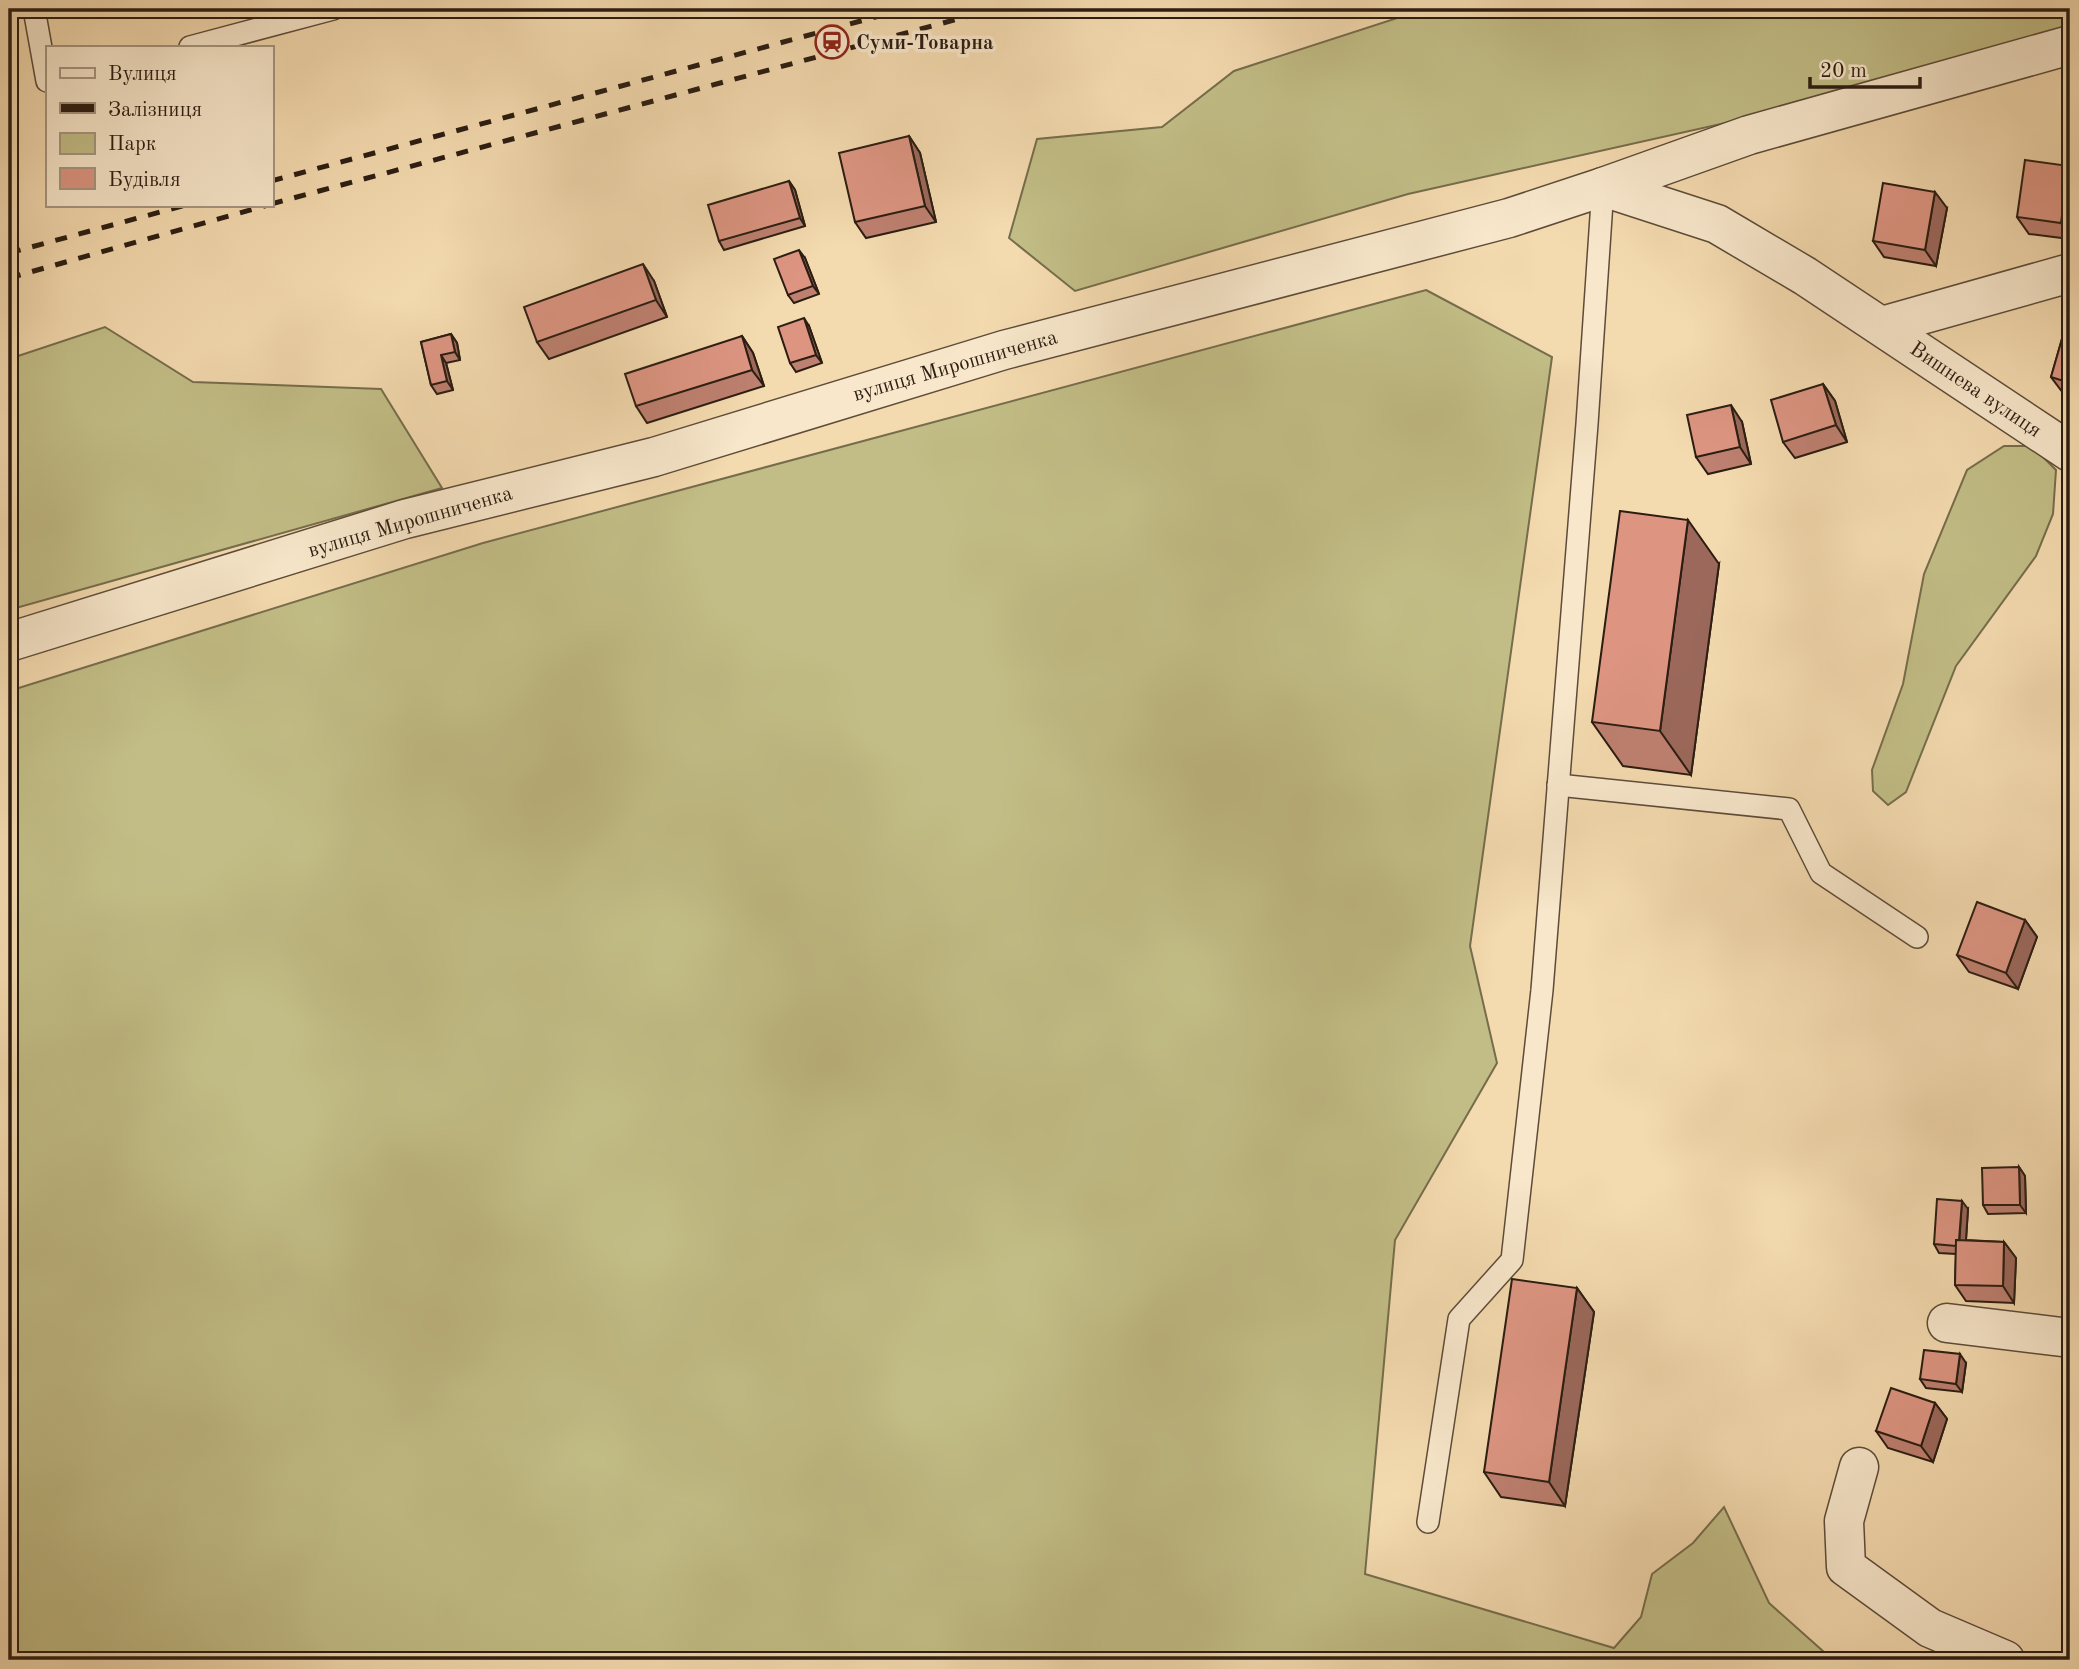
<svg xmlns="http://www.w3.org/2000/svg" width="2079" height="1669" font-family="'Old Standard TT',serif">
<rect width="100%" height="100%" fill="#f4daaf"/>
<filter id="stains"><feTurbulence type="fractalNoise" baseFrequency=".00286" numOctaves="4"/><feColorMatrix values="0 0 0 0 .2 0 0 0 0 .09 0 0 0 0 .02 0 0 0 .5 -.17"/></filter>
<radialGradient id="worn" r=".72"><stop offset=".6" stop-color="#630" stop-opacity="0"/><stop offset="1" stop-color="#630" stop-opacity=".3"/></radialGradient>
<g fill="#c2bd86" stroke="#766d4c" stroke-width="2">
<polygon points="1425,9 2070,9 2070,28 2015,58 1408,194 1075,291 1009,238 1037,139 1162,127 1234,71"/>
<polygon points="1426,290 1552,357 1470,946 1497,1063 1395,1240 1365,1574 1614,1648 1641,1617 1652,1574 1693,1543 1724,1507 1769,1603 1833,1660 9,1660 9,691 483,543"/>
<polygon points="105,327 193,382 381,389 442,488 9,610 9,359"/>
<polygon points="2004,446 2032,446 2056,470 2053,514 2036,556 1956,666 1906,792 1888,805 1873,791 1872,770 1903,684 1924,574 1967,470"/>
</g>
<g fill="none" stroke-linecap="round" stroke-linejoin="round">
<defs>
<g id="lane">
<polyline points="34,9 47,81"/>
<polyline points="190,47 333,9"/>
<polyline points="1558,785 1789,809 1821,873 1917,937"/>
<polyline points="1428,1522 1459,1319 1512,1260 1542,990 1587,424 1603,187"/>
</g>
<g id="street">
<polyline points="1603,187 1749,135 2070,45"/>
<polyline points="1882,326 2070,273"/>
<polyline points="9,642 405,519 654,457 1004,350 1509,218 1603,187 1717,224 1805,276 2070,452"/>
<polyline points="1947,1323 2070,1338"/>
<polyline points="1859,1467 1844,1521 1846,1567 1930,1628 2005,1660"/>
</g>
</defs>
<use href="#lane" stroke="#5d4c39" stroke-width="24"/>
<use href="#street" stroke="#5d4c39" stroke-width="41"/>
<use href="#lane" stroke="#f8e7cb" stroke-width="21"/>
<use href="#street" stroke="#f8e7cb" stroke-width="38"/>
<g stroke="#2b1d12" stroke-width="5" stroke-dasharray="12 12" stroke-linecap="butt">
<polyline points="271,181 905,9"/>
<polyline points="271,204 995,9"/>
<polyline points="9,253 186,205"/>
<polyline points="9,278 268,205"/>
</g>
</g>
<g fill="#be8070" stroke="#2b1d12" stroke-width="2">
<polygon points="909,136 920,153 936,222 866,238 855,222"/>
<polygon points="2069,166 2070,168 2070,239 2029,234 2017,217"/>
<polygon points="789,181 795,190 805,226 724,250 719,241"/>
<polygon points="1947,208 1936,266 1884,257 1873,241"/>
<polygon points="805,258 819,294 794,303 788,295"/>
<polygon points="654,281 667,317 549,359 537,342"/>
<polygon points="2070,311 2070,396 2063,393 2051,377"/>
<polygon points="809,326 822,363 796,372 790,363"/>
<polygon points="451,334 457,343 460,360 446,363 453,390 437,394 431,385 421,342"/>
<polygon points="742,336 753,353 764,386 647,423 636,406"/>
<polygon points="1823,384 1835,401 1847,442 1795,458 1783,442"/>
<polygon points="1742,422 1751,464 1708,474 1696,457"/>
<polygon points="1719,564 1691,775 1623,766 1592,722"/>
<polygon points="2025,920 2037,937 2018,989 1969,972 1957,955"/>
<polygon points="2019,1167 2025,1176 2026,1213 1988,1214 1983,1205"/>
<polygon points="1968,1209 1966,1240 2004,1242 2016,1258 2014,1303 1966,1301 1955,1285 1956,1254 1939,1253 1934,1244"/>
<polygon points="1577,1288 1594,1312 1565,1506 1501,1497 1484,1472"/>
<polygon points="1966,1363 1962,1392 1926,1388 1920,1379"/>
<polygon points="1935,1403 1947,1419 1933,1462 1888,1448 1876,1431"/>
</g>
<g fill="#9b685b" stroke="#2b1d12" stroke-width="2">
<polygon points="909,136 920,153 936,222 925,206"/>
<polygon points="2069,166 2070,168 2070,237 2061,223"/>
<polygon points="789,181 795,190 805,226 800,218"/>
<polygon points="1935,192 1947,208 1936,266 1925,250"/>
<polygon points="799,250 805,258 819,294 813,286"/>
<polygon points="643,264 654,281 667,317 656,300"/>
<polygon points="804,318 809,326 822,363 816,355"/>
<polygon points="451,334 457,343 460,360 455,352"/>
<polygon points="742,336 753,353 764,386 752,370"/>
<polygon points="441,355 446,363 453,390 447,381"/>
<polygon points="1823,384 1835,401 1847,442 1836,425"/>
<polygon points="1731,405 1742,422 1751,464 1740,447"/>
<polygon points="1688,520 1719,564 1691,775 1660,731"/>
<polygon points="2025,920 2037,937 2018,989 2006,973"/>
<polygon points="2019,1167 2025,1176 2026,1213 2020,1205"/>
<polygon points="1962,1201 1968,1209 1965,1254 1959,1246"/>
<polygon points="2004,1242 2016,1258 2014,1303 2003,1286"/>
<polygon points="1577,1288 1594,1312 1565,1506 1549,1482"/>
<polygon points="1960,1354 1966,1363 1962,1392 1956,1384"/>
<polygon points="1935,1403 1947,1419 1933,1462 1921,1446"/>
</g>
<g fill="#dd9582" stroke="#2b1d12" stroke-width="2">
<polygon points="909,136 925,206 855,222 839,153"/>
<polygon points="2025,160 2069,166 2061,223 2017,217"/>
<polygon points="789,181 800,218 719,241 708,205"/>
<polygon points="1883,183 1935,192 1925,250 1873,241"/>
<polygon points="799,250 813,286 788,295 774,259"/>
<polygon points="643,264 656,300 537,342 524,307"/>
<polygon points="2070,311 2070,383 2051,377"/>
<polygon points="804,318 816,355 790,363 778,327"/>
<polygon points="451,334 455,352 441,355 447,381 431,385 421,342"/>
<polygon points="742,336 752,370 636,406 625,374"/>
<polygon points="1823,384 1836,425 1783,442 1771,400"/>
<polygon points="1731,405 1740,447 1696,457 1687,415"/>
<polygon points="1620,511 1688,520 1660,731 1592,722"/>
<polygon points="1977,902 2025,920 2006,973 1957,955"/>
<polygon points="2019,1167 2020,1205 1983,1205 1982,1168"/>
<polygon points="1937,1199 1962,1201 1959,1240 1956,1240 1956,1246 1934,1244"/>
<polygon points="1956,1240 2004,1242 2003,1286 1955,1285"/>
<polygon points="1512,1279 1577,1288 1549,1482 1484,1472"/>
<polygon points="1924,1350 1960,1354 1956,1384 1920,1379"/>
<polygon points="1891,1388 1935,1403 1921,1446 1876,1431"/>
</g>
<defs>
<symbol id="station-ring" viewBox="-11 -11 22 22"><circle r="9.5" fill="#f8e7cb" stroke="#8f2418" stroke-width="1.5"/><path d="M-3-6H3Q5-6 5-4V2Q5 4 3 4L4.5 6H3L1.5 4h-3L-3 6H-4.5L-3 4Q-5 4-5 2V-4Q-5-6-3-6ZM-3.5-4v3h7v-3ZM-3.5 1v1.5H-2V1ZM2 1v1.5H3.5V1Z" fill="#8f2418"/></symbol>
</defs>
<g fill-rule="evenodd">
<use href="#station-ring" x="813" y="23" width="38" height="38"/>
</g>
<g text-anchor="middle" stroke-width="7" stroke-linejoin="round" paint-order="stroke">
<g font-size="21" font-weight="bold" fill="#2b1d12" stroke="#f8e7cb" text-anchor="start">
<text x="856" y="49">Суми-Товарна</text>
</g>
<g font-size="21" fill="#2b1d12" stroke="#f8e7cb">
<text transform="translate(955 365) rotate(-16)" y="7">вулиця Мирошниченка</text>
<text transform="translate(1976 389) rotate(34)" y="7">Вишнева вулиця</text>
<text transform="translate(410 521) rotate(-16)" y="7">вулиця Мирошниченка</text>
</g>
</g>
<rect width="2079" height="1669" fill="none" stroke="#f4daaf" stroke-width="35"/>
<rect x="10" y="10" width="2058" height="1648" fill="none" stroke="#2b1d12" stroke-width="3.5"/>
<rect x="18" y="18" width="2044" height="1634" fill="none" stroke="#2b1d12" stroke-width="2"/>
<rect x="46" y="46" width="228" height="161" fill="#f8e7cb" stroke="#a69681" stroke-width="2"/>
<rect x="60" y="68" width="35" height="10" fill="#f8e7cb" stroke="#a69681" stroke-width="2"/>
<text x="108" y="80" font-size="21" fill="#2b1d12">Вулиця</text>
<rect x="60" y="103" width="35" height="10" fill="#2b1d12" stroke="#a69681" stroke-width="2"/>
<text x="108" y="116" font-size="21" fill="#2b1d12">Залізниця</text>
<rect x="60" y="133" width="35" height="21" fill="#c2bd86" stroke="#a69681" stroke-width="2"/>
<text x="108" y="150" font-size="21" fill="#2b1d12">Парк</text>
<rect x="60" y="168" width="35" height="21" fill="#dd9582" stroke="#a69681" stroke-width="2"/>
<text x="108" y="186" font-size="21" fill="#2b1d12">Будівля</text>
<path d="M1810 77v10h110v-10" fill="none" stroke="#2b1d12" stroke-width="3.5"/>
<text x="1820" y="77" font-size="21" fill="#2b1d12" stroke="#f8e7cb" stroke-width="5" paint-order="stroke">20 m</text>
<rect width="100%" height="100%" filter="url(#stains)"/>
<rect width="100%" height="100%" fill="url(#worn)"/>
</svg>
